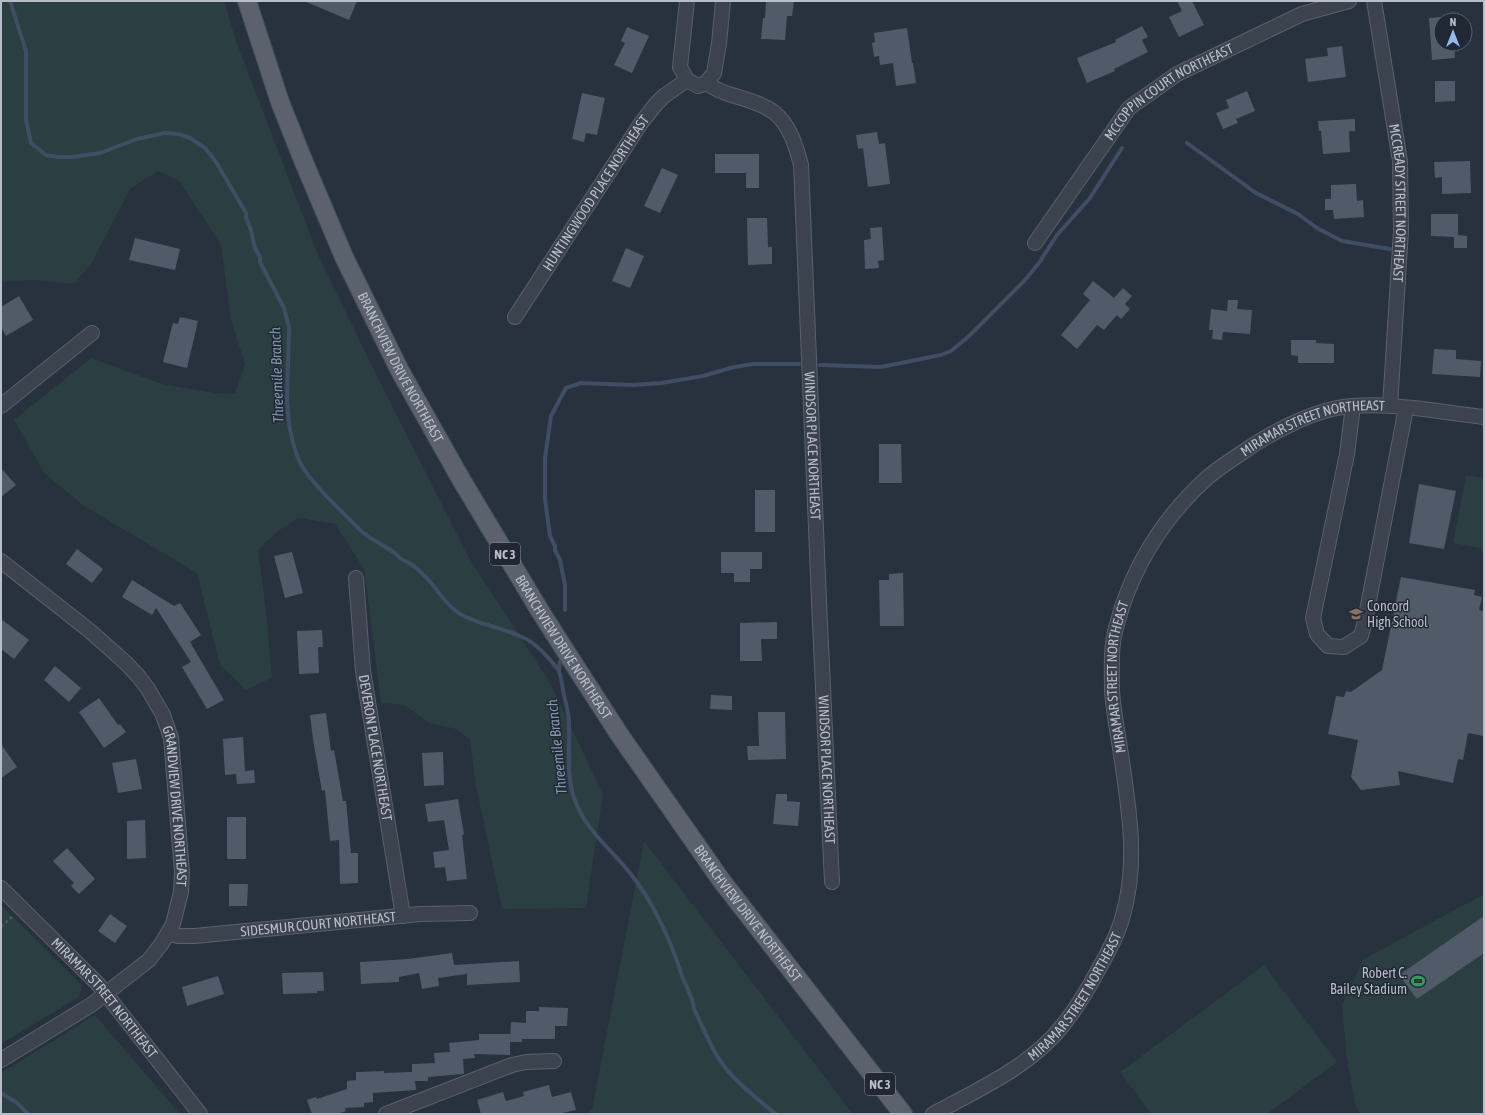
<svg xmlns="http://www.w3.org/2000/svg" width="1485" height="1115" font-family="'Asap Condensed',sans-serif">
<rect width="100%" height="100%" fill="#28313e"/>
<g fill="#2b3e40">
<polygon points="1,1 224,1 236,41 318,255 376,374 469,558 549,681 603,794 586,908 502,909 476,786 470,740 456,729 429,723 404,705 381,703 364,569 335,524 298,518 278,531 258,550 266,610 272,678 246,690 220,665 197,573 84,506 44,473 14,420 91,358 162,384 216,393 235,394 245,364 231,320 221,245 179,181 158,171 130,189 93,261 74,284 34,280 1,282"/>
<polygon points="1466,475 1484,478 1484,549 1453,543"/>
<polygon points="644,841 853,1114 586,1114 592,1109"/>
<polygon points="1484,894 1484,1114 1360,1114 1355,1104 1346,1053 1342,1004 1364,959"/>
<polygon points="1,905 82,986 79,997 1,1044"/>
<polygon points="1264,965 1337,1062 1267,1114 1151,1114 1120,1072"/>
<polygon points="95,1015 180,1114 1,1114 1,1073"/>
</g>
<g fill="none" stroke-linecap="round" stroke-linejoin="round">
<g stroke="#3f4e65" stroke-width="4">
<path d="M10,1L26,51V120L31,143L46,155L58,157H72L100,153L137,139L165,133L179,134L190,138L205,148L216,162L246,213V218L250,227L255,248L260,257V262L284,308L289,327L287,401C288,409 288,416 289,424C291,435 294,448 298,458C306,478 331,500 345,515C352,521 358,529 365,534C374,541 385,546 395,553C397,555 398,557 400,558C404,561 408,562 411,564C418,569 425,576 431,583C440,593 448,607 460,614C479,625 501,627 522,637C536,643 547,656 557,668C561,673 562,683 563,690C565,701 569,713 569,724C570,749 566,775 574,798C585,830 610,848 630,873C652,900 671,941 681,973C684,983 694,999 694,1009C703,1027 710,1046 721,1062C734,1081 758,1100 776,1114"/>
<polyline points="1187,143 1256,193 1298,214 1317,228 1342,241 1390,249"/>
<polyline points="820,365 881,367 941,355 951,351 969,336 1024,281 1039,263 1057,235 1090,198 1122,148"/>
<polyline points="565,610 565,585 560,560 555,550 555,546 550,536 545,499 545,458 551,416 566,388 581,383 633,385 661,383 703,376 734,367 753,364 799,364"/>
<polyline points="559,670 560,662"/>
<polyline points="1,1093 17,1103 28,1114"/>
</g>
</g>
<g fill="#515a69">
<polygon points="304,1 357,1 349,20"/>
<polygon points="766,1 794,1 792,16 787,16 785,40 761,39 763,18 765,18"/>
<polygon points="1177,1 1192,1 1204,25 1179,37 1169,17 1182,11"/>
<polygon points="1441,17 1441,44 1454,44 1455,58 1432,60 1429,18"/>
<polygon points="1142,26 1148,37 1142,40 1148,52 1114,69 1115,71 1087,83 1077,58 1116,42 1115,40"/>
<polygon points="627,27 649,36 632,73 614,65 625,43 621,41"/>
<polygon points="907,28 912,63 913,63 916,83 896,86 893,63 880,65 879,56 874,57 872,43 875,42 874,33"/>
<polygon points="1342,46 1346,77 1308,82 1305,59 1328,56 1327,48"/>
<polygon points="1435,81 1455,81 1455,101 1435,102"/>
<polygon points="1247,91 1255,111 1236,119 1238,123 1223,129 1216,113 1229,108 1226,100"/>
<polygon points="582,93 605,98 597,135 586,133 584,142 572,139"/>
<polygon points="1355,119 1355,131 1349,131 1350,152 1323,154 1321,131 1319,131 1318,121"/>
<polygon points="877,132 879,144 885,143 890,184 868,187 863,148 858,149 856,135"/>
<polygon points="715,154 759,154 759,188 746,188 746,173 715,173"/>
<polygon points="1470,161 1471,193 1442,194 1442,177 1435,178 1434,162"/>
<polygon points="662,168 678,175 660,213 644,206"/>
<polygon points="1356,184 1357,201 1363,200 1364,217 1334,219 1333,210 1325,210 1325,199 1331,199 1331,185"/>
<polygon points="1431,214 1458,214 1458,235 1467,236 1467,248 1454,248 1454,237 1431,236"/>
<polygon points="747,218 767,218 768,247 772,247 772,264 748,265"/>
<polygon points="882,227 884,260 878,261 879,268 865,269 864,240 871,239 870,228"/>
<polygon points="135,238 180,249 175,270 129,260"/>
<polygon points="626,248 644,256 630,288 612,281"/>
<polygon points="1093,281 1114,298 1123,288 1132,296 1125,304 1130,309 1121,319 1117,315 1104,330 1097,325 1077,349 1061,335 1090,300 1083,294"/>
<polygon points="19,296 33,320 6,336 1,327 1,307"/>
<polygon points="1228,300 1238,300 1237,309 1252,310 1250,334 1223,332 1222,340 1212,339 1213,330 1209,330 1211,309 1227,311"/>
<polygon points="180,317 198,321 187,368 163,362 173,323 178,324"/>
<polygon points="1291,340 1316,340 1316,343 1334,344 1334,363 1298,363 1298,356 1291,355"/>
<polygon points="1434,349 1456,350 1456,359 1481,361 1480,377 1432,374"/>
<polygon points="879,444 901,444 902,483 879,483"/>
<polygon points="1,468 16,485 1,497"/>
<polygon points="1419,484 1456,491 1444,549 1409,543"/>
<rect x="755" y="490" width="20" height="42"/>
<polygon points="77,549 103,569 92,583 66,564"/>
<polygon points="292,552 303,593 285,598 274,556"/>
<polygon points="721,552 762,552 762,569 750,569 750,582 734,582 734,573 721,573"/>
<polygon points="903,573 904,626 880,626 879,580 889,580 889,574"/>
<polygon points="1401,577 1475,590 1474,595 1482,597 1479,610 1484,611 1484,736 1468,733 1463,760 1458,759 1453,783 1398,771 1400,785 1361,790 1351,777 1358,740 1328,734 1336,696 1344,697 1346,691 1351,692 1382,670"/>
<polygon points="132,580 174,606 180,603 201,635 190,642 224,700 207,709 182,667 191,662 156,608 152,615 122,597"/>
<polygon points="1,619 29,640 14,659 1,649"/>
<polygon points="777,622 777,639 761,639 762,661 740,661 740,623"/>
<polygon points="322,630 323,647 318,647 319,673 299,674 297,631"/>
<polygon points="55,666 81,688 69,702 44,680"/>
<polygon points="711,695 732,696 732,710 710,709"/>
<polygon points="99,698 118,725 120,724 126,732 104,748 79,712"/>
<polygon points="758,712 785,712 786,759 748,760 747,746 759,746"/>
<polygon points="326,713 331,751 334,750 343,801 346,801 351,853 358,853 358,883 340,884 339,840 330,841 325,790 322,791 313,739 310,715"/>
<polygon points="243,737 245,771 254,770 255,783 237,784 236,774 225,775 223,739"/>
<polygon points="1,744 17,767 1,778"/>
<polygon points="443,752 444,785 424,786 422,753"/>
<polygon points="136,759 142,789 118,793 112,763"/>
<polygon points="776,794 787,794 787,801 800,802 798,826 773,824"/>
<polygon points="458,799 464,834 462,835 467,879 447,881 445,867 435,868 433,852 449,850 444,820 428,822 425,804"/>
<rect x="227" y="817" width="19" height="42"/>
<polygon points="145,820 146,858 127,859 127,821"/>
<polygon points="67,848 95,879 79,894 71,886 74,883 53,861"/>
<polygon points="229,884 248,884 247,906 229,906"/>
<polygon points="110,914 127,926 115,943 98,931"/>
<polygon points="1484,916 1484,953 1417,999 1399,975"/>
<polygon points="452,953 454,965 519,961 520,982 467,985 467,974 438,978 439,986 422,989 419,973 399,977 399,982 361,984 360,962 408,959"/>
<polygon points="323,972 324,991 317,991 317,993 283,994 282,973"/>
<polygon points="218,976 224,994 187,1006 182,987"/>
<polygon points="539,1007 568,1008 567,1026 555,1026 555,1039 522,1039 522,1042 510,1042 510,1055 474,1054 475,1058 463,1059 464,1074 428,1077 428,1081 415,1081 416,1090 373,1093 373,1102 364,1103 364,1107 345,1108 346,1111 337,1114 312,1114 307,1100 316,1097 317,1099 347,1089 347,1081 356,1080 356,1072 384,1071 384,1073 412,1072 412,1064 435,1063 434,1053 450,1052 449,1043 479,1040 479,1034 510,1034 510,1039 511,1022 526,1023 526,1011 539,1011"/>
<polygon points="549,1085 552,1097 571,1092 576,1110 558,1114 481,1114 477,1100 503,1092 506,1101 524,1096 523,1092"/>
</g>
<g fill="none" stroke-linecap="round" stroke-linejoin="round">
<defs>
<g id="minor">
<path id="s1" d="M687,1L680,67L687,80L698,86L706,83C711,86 717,90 723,92C739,98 761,102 775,113C790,126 796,146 801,165L819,601L832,882"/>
<path id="s2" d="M1374,1L1400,161L1401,231L1390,406"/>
<polyline points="706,83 714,73 719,44 723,1"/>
<path id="s3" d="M1035,243L1129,108L1177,74L1302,14L1349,1"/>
<path id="s4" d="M515,317L641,123L656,104L664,96L687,80"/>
<polyline points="1,406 92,333"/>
<polyline points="1353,406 1347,454 1313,618 1317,634 1328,646 1344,647 1361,636 1365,621 1406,408"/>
<path id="s5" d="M1,561L90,631L127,664L139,677L148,689L163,715L171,738L182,872L181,892L173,924L162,943L149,960L91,1005L1,1060"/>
<path id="s6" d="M356,578L363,671L403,916"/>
<path id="s7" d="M1,888L98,984L200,1114"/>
<path id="s8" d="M168,934L178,936H195L420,914L470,913"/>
<polyline points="386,1114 512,1065 526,1062 554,1061"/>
<path id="s9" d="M933,1114C978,1090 1031,1066 1063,1025C1076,1009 1087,991 1097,972C1107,954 1118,935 1123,915C1139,860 1128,803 1120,748C1117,729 1113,709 1112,690C1112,675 1111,658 1113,643C1114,631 1119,619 1122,607C1139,557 1169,512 1208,477C1219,468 1231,460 1243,452C1269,434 1306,414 1337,408C1382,400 1439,412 1484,417"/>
</g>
<g id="major">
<path id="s10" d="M247,1L280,102L303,160L344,257L400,371L462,481L540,611L579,672L619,734L721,880L903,1114"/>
</g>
</defs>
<use href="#minor" stroke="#59616c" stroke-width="16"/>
<use href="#major" stroke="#454c57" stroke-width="20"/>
<polyline stroke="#4a5b5e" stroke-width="2.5" stroke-dasharray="3 3" stroke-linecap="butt" points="1,927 13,916"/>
<use href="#minor" stroke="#3c434e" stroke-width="14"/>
<use href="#major" stroke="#5a626e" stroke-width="18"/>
</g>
<defs>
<symbol id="school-bare" viewBox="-9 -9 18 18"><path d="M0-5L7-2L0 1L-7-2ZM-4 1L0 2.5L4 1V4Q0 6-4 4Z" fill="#8d6e63" stroke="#202833" stroke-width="2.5" paint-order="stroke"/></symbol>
<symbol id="stadium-bare" viewBox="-9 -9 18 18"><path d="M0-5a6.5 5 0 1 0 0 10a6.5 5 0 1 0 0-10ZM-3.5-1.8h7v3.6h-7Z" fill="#2e9e5b" stroke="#202833" stroke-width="2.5" paint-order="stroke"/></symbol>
</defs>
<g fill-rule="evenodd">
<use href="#school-bare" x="1346" y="604" width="20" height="20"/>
<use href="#stadium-bare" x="1408" y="971" width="20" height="20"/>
</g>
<g text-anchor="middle" stroke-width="3" stroke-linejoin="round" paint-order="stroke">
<g fill="#202833" stroke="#8a919c" stroke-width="1">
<rect x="490" y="543" width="30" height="22" rx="3"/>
<rect x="865" y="1073" width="30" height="22" rx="3"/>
</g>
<g font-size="13" font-weight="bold" fill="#b8bec9">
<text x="505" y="559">NC 3</text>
<text x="880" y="1089">NC 3</text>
</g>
<g font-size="14" fill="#b8bec9" stroke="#202833">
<text dy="5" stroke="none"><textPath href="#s3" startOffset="206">MCCOPPIN COURT NORTHEAST</textPath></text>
<text dy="5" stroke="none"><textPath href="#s4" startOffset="148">HUNTINGWOOD PLACE NORTHEAST</textPath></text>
<text dy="5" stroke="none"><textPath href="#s2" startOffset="204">MCCREADY STREET NORTHEAST</textPath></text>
<text dy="5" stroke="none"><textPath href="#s10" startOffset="398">BRANCHVIEW DRIVE NORTHEAST</textPath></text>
<text dy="5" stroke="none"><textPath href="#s9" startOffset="872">MIRAMAR STREET NORTHEAST</textPath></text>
<text dy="5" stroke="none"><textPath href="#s1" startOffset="518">WINDSOR PLACE NORTHEAST</textPath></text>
<text dy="5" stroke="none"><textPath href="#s10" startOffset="722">BRANCHVIEW DRIVE NORTHEAST</textPath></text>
<text dy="5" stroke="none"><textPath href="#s9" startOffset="525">MIRAMAR STREET NORTHEAST</textPath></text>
<text dy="5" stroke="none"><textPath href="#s6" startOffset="171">DEVERON PLACE NORTHEAST</textPath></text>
<text dy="5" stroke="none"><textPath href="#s1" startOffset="842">WINDSOR PLACE NORTHEAST</textPath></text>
<text dy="5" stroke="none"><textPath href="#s5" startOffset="318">GRANDVIEW DRIVE NORTHEAST</textPath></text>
<text dy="5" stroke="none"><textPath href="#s10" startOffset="1046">BRANCHVIEW DRIVE NORTHEAST</textPath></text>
<text dy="5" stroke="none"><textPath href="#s8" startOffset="151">SIDESMUR COURT NORTHEAST</textPath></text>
<text dy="5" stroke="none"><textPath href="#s9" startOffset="189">MIRAMAR STREET NORTHEAST</textPath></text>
<text dy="5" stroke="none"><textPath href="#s7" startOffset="151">MIRAMAR STREET NORTHEAST</textPath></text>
</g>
<g font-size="14" fill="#b8bec9" stroke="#202833" text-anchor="start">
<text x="1367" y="611">Concord<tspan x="1367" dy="16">High School</tspan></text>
<text x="1407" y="978" text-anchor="end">Robert C.<tspan x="1407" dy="16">Bailey Stadium</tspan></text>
</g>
<g font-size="15" font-style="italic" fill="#8294ad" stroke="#202833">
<text transform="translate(277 375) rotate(-92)" y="5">Threemile Branch</text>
<text transform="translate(557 747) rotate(-96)" y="5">Threemile Branch</text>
</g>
</g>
<rect width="1485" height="1115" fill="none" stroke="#b8bec9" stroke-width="4"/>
<g transform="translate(1453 32)"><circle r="19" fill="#202833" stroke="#5d646f"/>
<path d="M0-3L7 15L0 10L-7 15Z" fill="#97b7ef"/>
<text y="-6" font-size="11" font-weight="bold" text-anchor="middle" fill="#b8bec9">N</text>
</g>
</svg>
